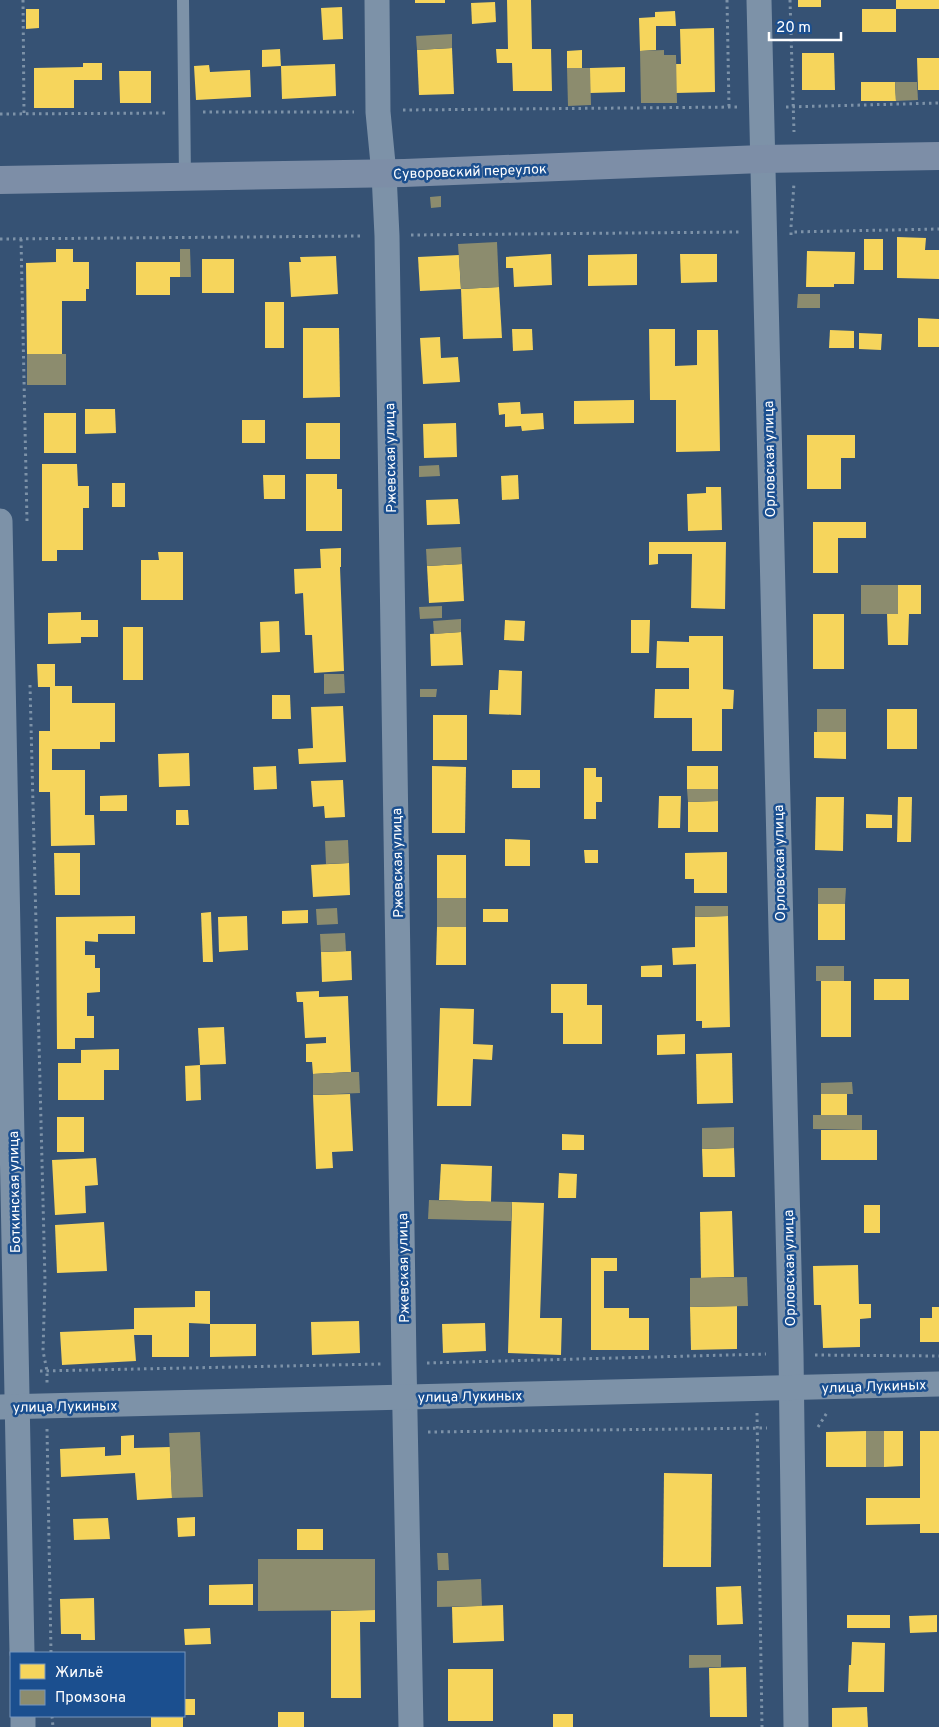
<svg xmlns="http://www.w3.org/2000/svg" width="939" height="1727" font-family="Overpass,sans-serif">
<rect width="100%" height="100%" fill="#365274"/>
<g fill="#f6d55c">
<rect x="415" y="0" width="30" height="3"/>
<polygon points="507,0 531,0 532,49 551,49 552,91 513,91 512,63 497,63 496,49 508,49"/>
<rect x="798" y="0" width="23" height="7"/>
<rect x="896" y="0" width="43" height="9"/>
<polygon points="495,2 496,22 472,24 471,3"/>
<polygon points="342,7 343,39 323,40 321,8"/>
<polygon points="26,9 39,9 39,28 26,29"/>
<rect x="862" y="9" width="34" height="23"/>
<polygon points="675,11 676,26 656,26 656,50 640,51 639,18 655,17 655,12"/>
<polygon points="714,28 715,92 676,93 676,64 681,64 680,29"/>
<polygon points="452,48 454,94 419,95 417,50"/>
<polygon points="280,49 281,66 262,67 262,50"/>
<polygon points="582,50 582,68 567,68 567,51"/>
<polygon points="802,53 834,53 835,90 802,90"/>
<polygon points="917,58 939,58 939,90 918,90"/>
<polygon points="83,63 102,63 102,80 74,80 74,108 34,108 34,68 83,67"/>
<polygon points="335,64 336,96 282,99 281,66"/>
<polygon points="209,65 210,72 250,70 251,97 196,100 194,66"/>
<polygon points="625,67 625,92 590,93 590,68"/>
<polygon points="119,71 151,71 151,103 120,103"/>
<polygon points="861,82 895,82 896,101 861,101"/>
<polygon points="897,237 926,238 925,250 939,250 939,279 897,278"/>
<rect x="864" y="239" width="19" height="31"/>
<polygon points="56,249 73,249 73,262 89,262 89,289 86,289 86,301 62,301 62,354 27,354 26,263 56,262"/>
<polygon points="807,251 855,252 854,284 834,284 834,287 806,287"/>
<polygon points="551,254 552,285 514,287 513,268 506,268 506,257"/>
<polygon points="637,254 637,285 588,286 588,255"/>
<polygon points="680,254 717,254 717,282 681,283"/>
<polygon points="459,255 461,289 420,291 418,257"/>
<polygon points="336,256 338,294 291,297 289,262 301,262 300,257"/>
<rect x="202" y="259" width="32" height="34"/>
<polygon points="136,262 180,262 180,277 170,277 170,295 136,295"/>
<polygon points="499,287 502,338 463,339 461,289"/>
<rect x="265" y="302" width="19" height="46"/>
<polygon points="918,318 939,319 939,347 918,347"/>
<polygon points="303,328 339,328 340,397 303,398"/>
<polygon points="512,329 532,329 533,350 513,351"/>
<polygon points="649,329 675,329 675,366 697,365 697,330 718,330 720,451 676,452 676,400 650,400"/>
<polygon points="830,330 854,331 854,348 829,348"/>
<polygon points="859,333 882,334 881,350 859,349"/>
<polygon points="440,337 441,358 458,357 460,382 423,384 420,338"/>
<polygon points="634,400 634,423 574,424 574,401"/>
<polygon points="520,402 521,414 543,413 544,429 522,431 521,426 505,427 505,414 499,415 498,403"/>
<polygon points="85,409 115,409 116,433 85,434"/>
<rect x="44" y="413" width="32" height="40"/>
<rect x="242" y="420" width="23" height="23"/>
<rect x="306" y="423" width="34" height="36"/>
<polygon points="456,423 457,457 424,458 423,424"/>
<polygon points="807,435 855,435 855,458 841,458 841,489 807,489"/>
<polygon points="42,464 77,464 78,486 89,486 89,508 83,508 83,550 57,550 57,561 42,561"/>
<polygon points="306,474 337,474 337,489 342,489 342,531 306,531"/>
<polygon points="263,475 285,475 285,499 264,499"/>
<polygon points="518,475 519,499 502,500 501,476"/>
<rect x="112" y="483" width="13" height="24"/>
<polygon points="706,487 721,487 722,530 688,531 687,494 706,493"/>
<polygon points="458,499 460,524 427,525 426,500"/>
<polygon points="813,522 866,522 866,538 838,538 838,573 813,573"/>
<polygon points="649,542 726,542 725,609 691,608 692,554 658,554 658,564 649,565"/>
<polygon points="341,548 341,567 340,567 344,671 314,673 312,635 305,635 303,593 295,594 294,569 321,568 320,549"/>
<polygon points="158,552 183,552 183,600 141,600 141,560 159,560"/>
<polygon points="462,564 464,601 429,603 427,566"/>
<polygon points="898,585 921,585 921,614 909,614 908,645 888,645 887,614 898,614"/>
<polygon points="81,612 81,620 98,620 98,637 81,637 81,643 48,644 48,613"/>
<rect x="813" y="614" width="31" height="55"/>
<polygon points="505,620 525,621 524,641 504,640"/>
<polygon points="631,620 650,620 649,653 631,653"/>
<polygon points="279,621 280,652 261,653 260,622"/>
<rect x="123" y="627" width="20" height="53"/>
<polygon points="461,632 463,665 431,666 430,634"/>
<polygon points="689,636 723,636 723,689 734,690 733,709 722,709 722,751 692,751 692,718 654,718 655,689 689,689 689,668 656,668 657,641 689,642"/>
<polygon points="37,664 55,664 55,686 72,686 72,703 115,703 115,742 100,742 100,749 52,749 52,770 85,770 85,815 94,815 95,845 51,846 50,792 39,792 39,731 50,731 50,687 38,687"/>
<polygon points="499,670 522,671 521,715 489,714 490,690 498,690"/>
<polygon points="272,695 290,695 291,719 272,719"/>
<polygon points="343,706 346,762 299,764 298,749 313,748 311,707"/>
<rect x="887" y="709" width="30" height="40"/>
<rect x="433" y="715" width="34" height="45"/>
<polygon points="814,732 846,732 846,759 814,758"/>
<polygon points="189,753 190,786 159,787 158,754"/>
<polygon points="276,766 277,789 254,790 253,767"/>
<polygon points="432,766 466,767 465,833 432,833"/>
<rect x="687" y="766" width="31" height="23"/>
<polygon points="584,768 596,768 596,777 602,777 602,802 596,802 596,819 584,819"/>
<rect x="512" y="770" width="28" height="18"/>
<polygon points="343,780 345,817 325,818 324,806 313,807 311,781"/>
<polygon points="127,795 127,811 100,811 100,796"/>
<polygon points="659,796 681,796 680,828 658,828"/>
<polygon points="816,797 844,797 843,851 815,850"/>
<polygon points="898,797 912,797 911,842 897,842"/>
<polygon points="718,801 718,832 688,832 688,802"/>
<polygon points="176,810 188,810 189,825 176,825"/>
<polygon points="866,814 892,815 892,828 866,828"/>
<polygon points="505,839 530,840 530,866 505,866"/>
<polygon points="584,850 598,850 598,863 585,863"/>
<polygon points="727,852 727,893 694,893 694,879 685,879 685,853"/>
<polygon points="54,853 80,853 80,895 55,895"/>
<rect x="437" y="855" width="29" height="43"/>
<polygon points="349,863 350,895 313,897 311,865"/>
<rect x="818" y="904" width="27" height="36"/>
<rect x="483" y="909" width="25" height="13"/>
<polygon points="308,910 308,923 282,924 282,911"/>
<polygon points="211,912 213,962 203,962 201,913"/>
<polygon points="135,916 135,934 98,934 98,942 85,941 85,955 95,955 95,968 100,968 100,992 87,993 87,1016 94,1016 94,1038 75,1038 75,1049 57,1049 56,917"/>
<polygon points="247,916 248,950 219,952 218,917"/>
<polygon points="728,916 730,1027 702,1028 702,1021 696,1021 696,964 673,965 672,948 695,947 695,917"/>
<polygon points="437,927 466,927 466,965 436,965"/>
<polygon points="351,951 352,980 322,982 321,952"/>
<polygon points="662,965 662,977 641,977 641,966"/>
<rect x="874" y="979" width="35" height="21"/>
<rect x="821" y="981" width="30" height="56"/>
<polygon points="551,984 587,984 587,1005 602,1005 602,1044 563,1044 563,1013 551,1013"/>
<polygon points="319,991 319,997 348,996 351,1072 313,1074 312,1062 306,1062 306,1044 326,1043 326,1037 305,1038 303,1002 297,1002 296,992"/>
<polygon points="440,1008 474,1009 473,1044 493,1045 492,1060 473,1059 471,1106 437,1106"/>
<polygon points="224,1027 226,1064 200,1065 198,1028"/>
<polygon points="685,1034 685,1054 657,1055 657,1035"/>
<polygon points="119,1049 119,1070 104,1070 104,1100 58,1100 58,1063 81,1063 81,1050"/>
<polygon points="732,1053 733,1103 697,1104 696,1054"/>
<polygon points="200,1065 201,1100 186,1101 185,1066"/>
<polygon points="350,1094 353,1151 332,1152 333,1168 316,1169 313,1095"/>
<rect x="821" y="1094" width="26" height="21"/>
<rect x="57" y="1117" width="27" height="35"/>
<rect x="821" y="1130" width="56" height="30"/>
<polygon points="562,1134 584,1135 584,1150 562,1150"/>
<polygon points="734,1148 735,1177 703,1177 702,1149"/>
<polygon points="96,1158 98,1185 85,1186 86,1213 55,1215 52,1160"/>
<polygon points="441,1164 492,1166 491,1202 439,1200"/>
<polygon points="559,1173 577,1174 576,1198 558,1198"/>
<polygon points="512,1202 544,1203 540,1318 562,1318 561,1355 508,1353"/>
<rect x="864" y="1205" width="16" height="28"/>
<polygon points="732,1211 734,1277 701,1278 700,1212"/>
<polygon points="104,1222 107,1271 57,1273 55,1225"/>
<polygon points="591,1258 617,1258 617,1271 604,1271 604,1308 629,1308 629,1318 649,1318 649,1350 591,1350"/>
<polygon points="858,1265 859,1304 871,1304 871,1318 860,1319 860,1347 823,1348 821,1305 814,1305 813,1266"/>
<polygon points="195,1291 210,1291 210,1324 189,1323 189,1357 152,1357 152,1335 134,1335 136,1361 62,1365 60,1332 134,1329 134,1308 195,1307"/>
<polygon points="737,1306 737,1349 691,1350 690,1307"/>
<polygon points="932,1307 939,1307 939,1342 920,1342 920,1318 932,1318"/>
<polygon points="359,1321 360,1353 312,1355 311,1322"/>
<polygon points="485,1323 486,1351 443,1353 442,1324"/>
<polygon points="210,1324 256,1324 256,1356 210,1357"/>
<polygon points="866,1431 866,1467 826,1467 826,1432"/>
<polygon points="884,1431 903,1431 903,1466 884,1467"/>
<polygon points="920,1431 939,1431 939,1533 920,1533 920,1524 866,1525 866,1498 920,1498"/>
<polygon points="134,1435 134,1448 170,1447 172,1498 137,1500 135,1473 61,1477 60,1449 105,1447 105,1456 121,1455 121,1436"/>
<polygon points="664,1473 712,1474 711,1567 663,1567"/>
<polygon points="195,1517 195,1536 178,1537 177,1518"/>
<polygon points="108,1518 110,1539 74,1540 73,1519"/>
<rect x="297" y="1529" width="26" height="21"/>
<polygon points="253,1584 253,1605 209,1605 209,1585"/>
<polygon points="741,1586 743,1624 717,1625 716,1587"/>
<polygon points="94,1598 95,1640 81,1640 81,1634 61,1634 60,1599"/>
<polygon points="503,1605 504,1641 453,1643 452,1607"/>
<polygon points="375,1610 375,1622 360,1622 361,1698 331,1698 331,1611"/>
<rect x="847" y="1615" width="43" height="13"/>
<polygon points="937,1615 937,1632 910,1633 909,1616"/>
<polygon points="210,1628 211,1644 185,1645 184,1629"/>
<polygon points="852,1642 885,1643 884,1692 848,1692 849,1665 851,1665"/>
<polygon points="746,1667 747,1717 710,1717 709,1668"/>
<rect x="448" y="1669" width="45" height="52"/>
<rect x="184" y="1699" width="11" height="16"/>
<polygon points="867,1707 868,1727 832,1727 832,1708"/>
<rect x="278" y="1712" width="26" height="15"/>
<rect x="553" y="1714" width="20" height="13"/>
<rect x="151" y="1716" width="32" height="11"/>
</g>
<g fill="#8c8c6e">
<polygon points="452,34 452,48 417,50 416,36"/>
<polygon points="664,50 664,55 676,55 677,103 641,103 640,51"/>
<polygon points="567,68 590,68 591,105 568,106"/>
<polygon points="895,82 917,82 918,100 896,101"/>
<polygon points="441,196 441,207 431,208 430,197"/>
<polygon points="497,242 499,287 461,289 458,244"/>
<polygon points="180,249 190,249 191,277 180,277"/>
<polygon points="798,294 820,294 820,308 797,308"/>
<rect x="27" y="354" width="39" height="31"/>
<polygon points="439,465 440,476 419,477 419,466"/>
<polygon points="461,547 462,564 427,566 426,549"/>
<rect x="861" y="585" width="37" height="29"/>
<polygon points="442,606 442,618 420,619 419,607"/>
<polygon points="461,619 461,632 434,634 433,621"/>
<polygon points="324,674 344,674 345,693 324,694"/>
<polygon points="420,689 437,689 436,697 420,697"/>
<rect x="817" y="709" width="29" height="23"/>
<polygon points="687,789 718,789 718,801 688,802"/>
<polygon points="348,840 349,863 326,864 325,841"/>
<polygon points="818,888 846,888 845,904 818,904"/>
<rect x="437" y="898" width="29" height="29"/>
<polygon points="695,906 728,906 728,916 695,917"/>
<polygon points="337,908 338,924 317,925 316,909"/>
<polygon points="345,933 346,951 321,952 320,934"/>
<rect x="816" y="966" width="28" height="15"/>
<polygon points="351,1072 359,1072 360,1093 313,1095 313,1074"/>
<polygon points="852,1082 853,1094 821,1094 821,1083"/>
<polygon points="813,1115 862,1115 862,1130 813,1129"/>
<polygon points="734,1127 734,1148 702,1149 702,1128"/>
<polygon points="429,1200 512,1202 511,1221 428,1219"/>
<polygon points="747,1277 748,1306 690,1307 690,1278"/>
<rect x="866" y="1431" width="18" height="36"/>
<polygon points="200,1432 203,1497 172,1498 169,1433"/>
<polygon points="437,1553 448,1553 449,1570 438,1570"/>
<polygon points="258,1559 375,1559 375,1610 258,1611"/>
<polygon points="481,1579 482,1606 437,1607 437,1581"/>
<polygon points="689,1655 721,1655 721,1667 689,1668"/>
</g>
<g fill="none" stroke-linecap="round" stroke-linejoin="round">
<g stroke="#7d92a8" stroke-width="3" stroke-dasharray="2.5 4" stroke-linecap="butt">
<polyline points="23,0 24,114"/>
<polyline points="727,0 729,107"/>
<polyline points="790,0 794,132"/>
<polyline points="786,107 939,103"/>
<polyline points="403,110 737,107"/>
<polyline points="203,112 354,112"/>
<polyline points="0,114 167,113"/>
<polyline points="791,227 794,183"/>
<polyline points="411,235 739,232"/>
<polyline points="791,235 791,232 939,229"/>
<polyline points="0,239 362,236"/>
<polyline points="21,239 27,521"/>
<polyline points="30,685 45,1281 43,1351 47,1371 47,1383"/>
<polyline points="815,1355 939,1356"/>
<polyline points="427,1363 766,1354"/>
<polyline points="40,1371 381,1364"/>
<polyline points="757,1413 762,1727"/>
<polyline points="818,1427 828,1411"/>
<polyline points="47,1429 51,1653"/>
<polyline points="428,1432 767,1428"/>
<polyline points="52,1716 53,1727"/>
</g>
<polyline stroke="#7d92a8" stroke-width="12" points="183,0 185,177"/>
<g stroke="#7d92a8" stroke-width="25">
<polyline points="377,0 378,112 384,174 387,236 404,1363 411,1727"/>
<polyline points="759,0 791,1354 796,1727"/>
<polyline points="0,521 22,1653"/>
<polyline points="0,1407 939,1384"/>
<polyline points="23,1716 23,1727"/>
</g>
<polyline stroke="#7d8ea7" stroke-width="28" points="0,180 404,173 762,159 939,156"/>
</g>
<g text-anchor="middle" stroke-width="5" stroke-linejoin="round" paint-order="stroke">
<g font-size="14" fill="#fff" stroke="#1b4f8f">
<text transform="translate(470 171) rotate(-2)" y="5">Суворовский переулок</text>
<text transform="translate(390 458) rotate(-91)" y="5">Ржевская улица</text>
<text transform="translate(769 459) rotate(-91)" y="5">Орловская улица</text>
<text transform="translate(397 863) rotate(-91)" y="5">Ржевская улица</text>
<text transform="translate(779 863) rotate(-91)" y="5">Орловская улица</text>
<text transform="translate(14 1192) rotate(-91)" y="5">Боткинская улица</text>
<text transform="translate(403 1268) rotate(-91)" y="5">Ржевская улица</text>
<text transform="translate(789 1268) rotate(-91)" y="5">Орловская улица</text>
<text transform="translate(874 1386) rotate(-2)" y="5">улица Лукиных</text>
<text transform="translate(470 1396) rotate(-1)" y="5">улица Лукиных</text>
<text transform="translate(65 1406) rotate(-1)" y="5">улица Лукиных</text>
</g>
</g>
<rect x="10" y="1652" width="175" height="65" fill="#1b4f8f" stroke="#7695bc"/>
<rect x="20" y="1664" width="25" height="15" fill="#f6d55c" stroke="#7695bc"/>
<text x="55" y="1677" font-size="15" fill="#ffffff">Жильё</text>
<rect x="20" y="1690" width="25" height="15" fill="#8c8c6e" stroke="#7695bc"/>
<text x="55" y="1702" font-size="15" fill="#ffffff">Промзона</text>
<path d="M769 32v8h72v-8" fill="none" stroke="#ffffff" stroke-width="2.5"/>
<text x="776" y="32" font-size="15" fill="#ffffff" stroke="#1b4f8f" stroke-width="4" paint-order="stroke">20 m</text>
</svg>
